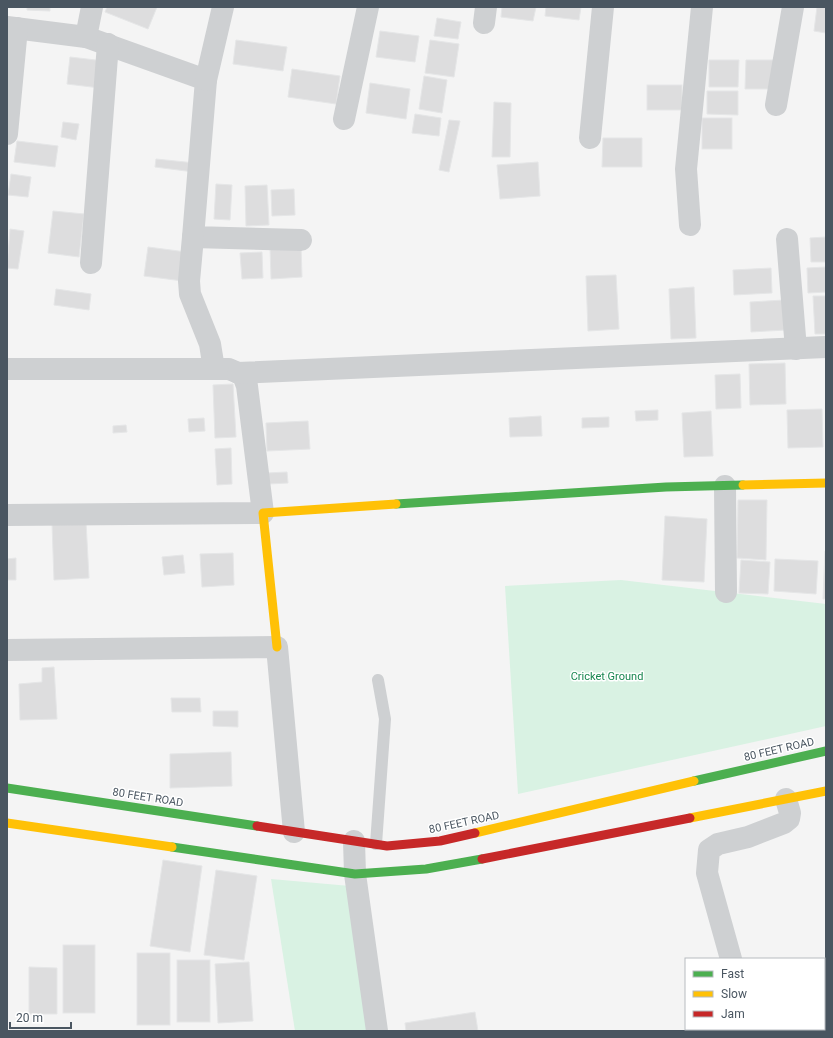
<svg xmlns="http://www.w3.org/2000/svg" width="833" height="1038" font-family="Roboto,sans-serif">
<rect width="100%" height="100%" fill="#f4f4f4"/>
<g fill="#d9f2e3">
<polygon points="621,580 826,604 826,726 518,794 505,586"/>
<polygon points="271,879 350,886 370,1031 295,1031"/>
</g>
<g fill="#ddddde" stroke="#e5e6e7">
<polygon points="27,7 50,7 50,11 27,10"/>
<polygon points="107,7 157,7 148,29 105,12"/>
<polygon points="502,7 536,7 533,21 501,17"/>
<polygon points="546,7 581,7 579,20 545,16"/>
<polygon points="817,7 826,7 826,33 814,31"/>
<polygon points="437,18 461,22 458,39 434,36"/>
<polygon points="380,31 419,36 415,62 376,57"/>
<polygon points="236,40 287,47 283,71 233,64"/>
<polygon points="430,40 459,44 454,77 425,73"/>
<polygon points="70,57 104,61 100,88 67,84"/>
<polygon points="709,60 739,60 738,87 709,87"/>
<polygon points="746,60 776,60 776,89 745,89"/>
<polygon points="292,69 340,76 336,104 288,97"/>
<polygon points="424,76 447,80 442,113 419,109"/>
<polygon points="370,83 410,89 406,119 366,113"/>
<rect x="647" y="85" width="35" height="25"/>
<polygon points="707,91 738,91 738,115 707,114"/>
<polygon points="494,102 511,103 510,157 492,157"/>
<polygon points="415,114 441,118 439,136 412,133"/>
<rect x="702" y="118" width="30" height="31"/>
<polygon points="449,120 460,121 449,172 439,170"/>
<polygon points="63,122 79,124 76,140 61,137"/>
<polygon points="603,138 642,138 642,167 602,167"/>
<polygon points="17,141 58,146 55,167 14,162"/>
<polygon points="156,159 195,163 194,172 155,167"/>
<polygon points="538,162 540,196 500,199 497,165"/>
<polygon points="11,174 31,177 28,197 8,195"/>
<polygon points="216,184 232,185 230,220 214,219"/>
<polygon points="267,185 269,225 246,226 245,186"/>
<polygon points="294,189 295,215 272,216 271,190"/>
<polygon points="53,211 84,214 79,257 48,253"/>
<polygon points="10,229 24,231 18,269 7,268"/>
<polygon points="826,237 826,262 811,262 810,238"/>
<polygon points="301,245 302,277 271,279 270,247"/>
<polygon points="148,247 186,252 183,281 144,276"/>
<polygon points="262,252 263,278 242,279 240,253"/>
<polygon points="826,267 826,292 808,293 807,268"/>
<polygon points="771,268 772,293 734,295 733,270"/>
<polygon points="616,275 619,329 588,331 586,276"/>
<polygon points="694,287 696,338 671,339 669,289"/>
<polygon points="56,289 91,294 89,310 54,305"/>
<polygon points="813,296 826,296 826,334 815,334"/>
<polygon points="784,300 786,330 751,332 750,302"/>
<polygon points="785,363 786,404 750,405 749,364"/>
<polygon points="740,374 741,408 716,409 715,375"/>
<polygon points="233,384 236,437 215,438 213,385"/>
<polygon points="822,409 823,447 788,448 787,410"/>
<polygon points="658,410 658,420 636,421 635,411"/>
<polygon points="711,411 713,456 684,457 682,413"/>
<polygon points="541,416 542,436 510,437 509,418"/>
<polygon points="609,417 609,427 582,428 582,418"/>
<polygon points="204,418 205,431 189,432 188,419"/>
<polygon points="308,421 310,449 267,451 266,423"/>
<polygon points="126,425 127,432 113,433 113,426"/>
<polygon points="231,448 232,484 217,485 215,449"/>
<polygon points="287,472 288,483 268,484 267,473"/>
<polygon points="738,500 767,500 766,560 737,558"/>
<polygon points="665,516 707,519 704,582 662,580"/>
<polygon points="86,522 89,578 54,580 52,523"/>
<polygon points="825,551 826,551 826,599 823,599"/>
<polygon points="233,553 234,585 202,587 200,554"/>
<polygon points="183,555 185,573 164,575 162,557"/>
<polygon points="16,558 16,580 7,580 7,559"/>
<polygon points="775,559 818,561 816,594 774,591"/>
<polygon points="741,560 770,562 768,594 739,593"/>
<polygon points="54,667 57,719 20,720 19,684 42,682 42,668"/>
<polygon points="171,698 200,698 201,712 172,712"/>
<polygon points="213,711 238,711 238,727 213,726"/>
<polygon points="231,752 232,786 170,788 170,754"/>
<polygon points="163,860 202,866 190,952 150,946"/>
<polygon points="216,870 257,876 244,960 204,955"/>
<rect x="63" y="945" width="32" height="68"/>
<rect x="137" y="953" width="33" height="72"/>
<rect x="177" y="960" width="33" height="62"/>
<polygon points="249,962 253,1021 218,1023 215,964"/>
<polygon points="29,967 57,968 57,1014 29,1014"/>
<polygon points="475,1012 478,1031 406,1031 405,1023"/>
</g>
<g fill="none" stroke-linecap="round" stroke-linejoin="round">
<polyline stroke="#ced0d2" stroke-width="12" points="376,844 385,719 378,680"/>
<g stroke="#ced0d2" stroke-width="22">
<polyline points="484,23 486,7"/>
<polyline points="7,27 86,37 206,80 193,237 301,240"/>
<polyline points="86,37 92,7"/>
<polyline points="206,80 223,7"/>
<polyline points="776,105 793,7"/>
<polyline points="344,119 368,7"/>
<polyline points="7,134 17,28"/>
<polyline points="590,138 603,7"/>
<polyline points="690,225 686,169 702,7"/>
<polyline points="193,237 189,281 190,294 210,344 214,369"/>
<polyline points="787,239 796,349"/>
<polyline points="91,263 108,44"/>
<polyline points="7,369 229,369 243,375 247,386 263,513 7,515"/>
<polyline points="238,373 826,347"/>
<polyline points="725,486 726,592"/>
<polyline points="7,650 277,647 294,832"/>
<polyline points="354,841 355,874 377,1031"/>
<polyline points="731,959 707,873 709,850 718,844 748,837 784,823 789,819 790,813 786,799"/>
<polyline points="751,1029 752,1031"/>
</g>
<g stroke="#4caf50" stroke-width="9">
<polyline points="396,504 666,487 743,485"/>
<polyline points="694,781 826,751"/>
<polyline points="7,788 257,826"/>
<polyline points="172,847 355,874 426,869 482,859"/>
</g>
<g stroke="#ffc107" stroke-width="9">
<polyline points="743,485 826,483"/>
<polyline points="277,647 263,513 396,504"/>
<polyline points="690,818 826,791"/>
<polyline points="7,823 172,847"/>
<polyline points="475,833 694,781"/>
</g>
<g stroke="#c62828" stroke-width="9">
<polyline points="257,826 387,846 440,841 475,833"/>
<polyline points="482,859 690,818"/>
</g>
</g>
<g text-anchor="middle" stroke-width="3" stroke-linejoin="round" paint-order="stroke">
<g font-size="11" fill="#17864f" stroke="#fff">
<text x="607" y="680">Cricket Ground</text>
</g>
<g font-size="11" fill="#4a5661" stroke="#fff">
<text transform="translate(779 749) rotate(-13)" y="4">80 FEET ROAD</text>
<text transform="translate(148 797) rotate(9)" y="4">80 FEET ROAD</text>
<text transform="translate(464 822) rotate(-12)" y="4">80 FEET ROAD</text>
</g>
</g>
<rect width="833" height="1038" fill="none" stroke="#4a5661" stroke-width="16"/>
<rect x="685" y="958" width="140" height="72" fill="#ffffff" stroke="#b7bbc0"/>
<rect x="693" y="971" width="20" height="6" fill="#4caf50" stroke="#b7bbc0"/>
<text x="721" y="978" font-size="12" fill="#4a5661">Fast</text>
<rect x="693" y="991" width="20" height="6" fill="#ffc107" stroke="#b7bbc0"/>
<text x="721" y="998" font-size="12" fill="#4a5661">Slow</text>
<rect x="693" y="1011" width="20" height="6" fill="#c62828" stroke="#b7bbc0"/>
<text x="721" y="1018" font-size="12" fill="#4a5661">Jam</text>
<path d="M10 1022v6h61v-6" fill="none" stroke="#4a5661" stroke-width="2"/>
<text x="16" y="1022" font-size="12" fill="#4a5661" stroke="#ffffff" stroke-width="3" paint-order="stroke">20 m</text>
</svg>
